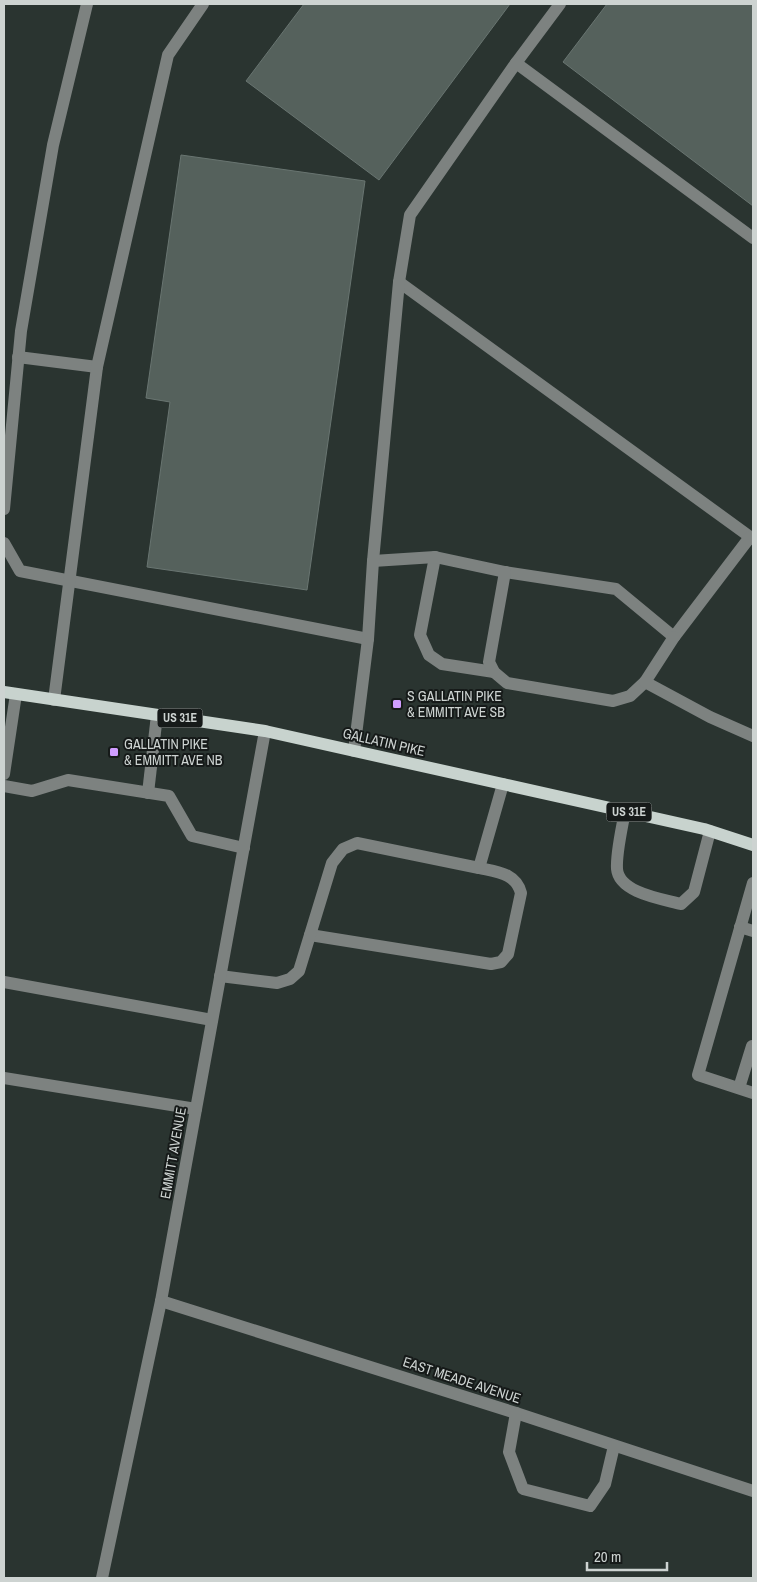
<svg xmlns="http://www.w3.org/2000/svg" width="757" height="1582" font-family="'Archivo Narrow',sans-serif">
<rect width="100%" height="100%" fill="#2a3430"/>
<g fill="#55615c" stroke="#697571">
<polygon points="304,4 510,4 379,180 246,81"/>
<polygon points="607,4 753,4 753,206 563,62"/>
<polygon points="181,155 365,181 307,590 147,567 170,402 146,398"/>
</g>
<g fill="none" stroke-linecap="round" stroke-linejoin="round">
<g stroke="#7d8280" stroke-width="12">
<polyline points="516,63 560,4"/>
<polyline points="399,282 753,539"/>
<polyline points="18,357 97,367"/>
<polyline points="4,509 21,331 53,145 87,4"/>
<polyline points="4,543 20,571 368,639"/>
<polyline points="435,557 420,635 429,655 442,664 494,672"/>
<polyline points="373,561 435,557 505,572 616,589 674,637 750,537"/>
<polyline points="505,572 489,662 494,672 507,683 613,701 630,696 645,682"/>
<polyline points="674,637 645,682 710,717 753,736"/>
<polyline points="54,700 97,367 168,55 203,4"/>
<polyline points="354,751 368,639 373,561 399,282 410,215 516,63 753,238"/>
<polyline points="4,774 16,694"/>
<polyline points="4,786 32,791 68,780 169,796 192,836 244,848"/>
<polyline points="148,793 157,715"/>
<path d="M625,811C622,828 616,853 617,869C619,893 663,899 681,904L694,892L710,831"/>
<polyline points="753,883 698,1075 753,1093"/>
<polyline points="740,927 753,931"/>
<path d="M310,935L491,964L501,962L508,954L521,893C516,873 497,872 479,868"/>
<polyline points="220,976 277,983 290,979 299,971 332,863 343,849 357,843 479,868 503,784"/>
<polyline points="4,982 212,1020"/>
<polyline points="4,1078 196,1109"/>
<polyline points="739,1088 752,1046"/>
<polyline points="161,1301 516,1413 753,1491"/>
<polyline points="516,1413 509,1452 523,1489 590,1506 605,1484 614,1446"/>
<polyline points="102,1578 161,1301 265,731"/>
</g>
<polyline stroke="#c8d3ce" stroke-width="12" points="4,692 265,731 704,829 753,845"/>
</g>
<g fill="#d09dff" stroke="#161a19" stroke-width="2">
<rect x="392" y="699" width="10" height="10" rx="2.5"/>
<rect x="109" y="747" width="10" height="10" rx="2.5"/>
</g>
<g text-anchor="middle" stroke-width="4" stroke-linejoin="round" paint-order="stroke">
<g fill="#161a19" stroke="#969c9a" stroke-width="1">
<rect x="157.5" y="708.5" width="45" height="19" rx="4"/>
<rect x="606.5" y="802.5" width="45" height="19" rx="4"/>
</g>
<g font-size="12" font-weight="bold" fill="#cdd3d1">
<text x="180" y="722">US 31E</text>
<text x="629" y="816">US 31E</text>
</g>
<g font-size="14" fill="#cdd3d1" stroke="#161a19" text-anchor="start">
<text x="407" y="701">S GALLATIN PIKE<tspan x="407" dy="16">&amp; EMMITT AVE SB</tspan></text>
<text x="124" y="749">GALLATIN PIKE<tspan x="124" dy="16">&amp; EMMITT AVE NB</tspan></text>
</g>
<g font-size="14" fill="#cdd3d1" stroke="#161a19">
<text transform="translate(384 742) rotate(13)" y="5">GALLATIN PIKE</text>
<text transform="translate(173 1153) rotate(-80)" y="5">EMMITT AVENUE</text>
<text transform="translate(462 1380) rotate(18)" y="5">EAST MEADE AVENUE</text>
</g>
</g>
<rect width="757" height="1582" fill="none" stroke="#cdd3d1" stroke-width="10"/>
<path d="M587 1562v8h80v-8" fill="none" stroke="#cdd3d1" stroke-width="2.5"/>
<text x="594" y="1562" font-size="15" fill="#cdd3d1" stroke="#161a19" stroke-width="4" paint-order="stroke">20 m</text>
</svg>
